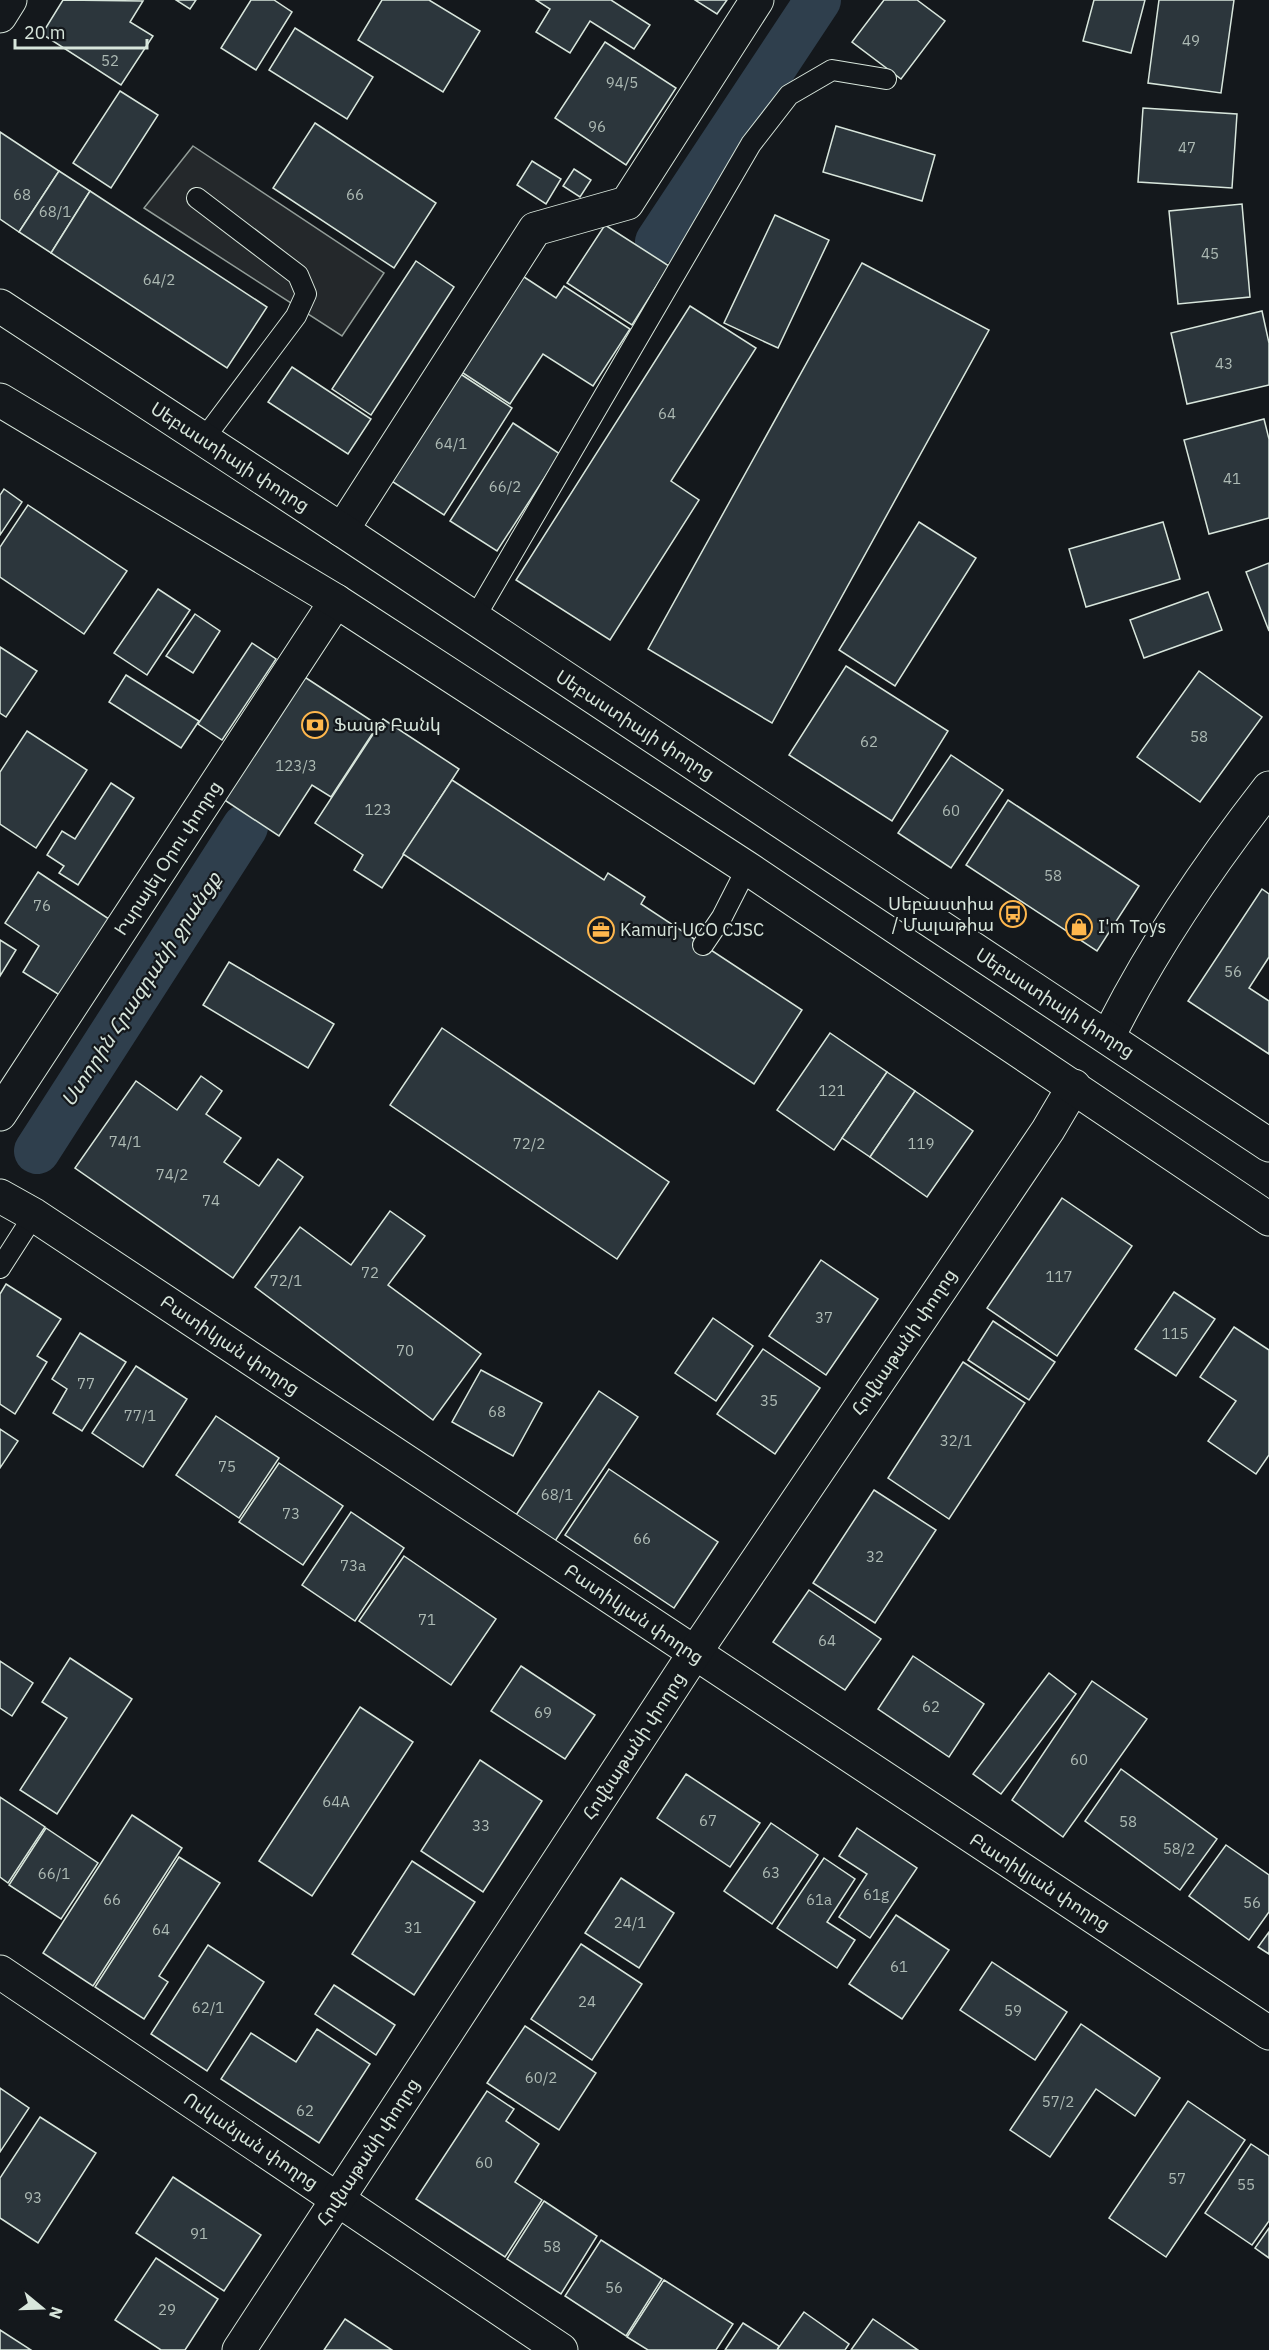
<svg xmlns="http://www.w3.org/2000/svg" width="1269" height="2350" font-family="'IBM Plex Sans','Noto Sans Armenian',sans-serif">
<rect width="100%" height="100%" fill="#14181c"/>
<polygon fill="#24282b" stroke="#939e99" stroke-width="1.5" points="193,146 384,273 342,336 144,208"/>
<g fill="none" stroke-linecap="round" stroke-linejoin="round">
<g stroke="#2f3f4d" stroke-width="46">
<polyline points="658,242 818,0"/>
<polyline points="37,1151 245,827"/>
</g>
</g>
<g fill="#2c363c" stroke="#d8e6dc" stroke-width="1.5">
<polygon points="63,0 143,1 130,22 153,36 121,85 42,34"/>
<polygon points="176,0 196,0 190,9"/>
<polygon points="251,0 274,0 292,12 256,70 221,48"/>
<polygon points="382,0 429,0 480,31 443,92 358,40"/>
<polygon points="536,0 611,0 650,25 634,49 590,21 570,53 536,32 550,9"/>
<polygon points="695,0 727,0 717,14"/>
<polygon points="884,0 917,0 945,21 901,79 852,42"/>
<polygon points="1094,0 1145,0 1131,53 1083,41"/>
<polygon points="1159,0 1234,0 1221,93 1148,83"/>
<polygon points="295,28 373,77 347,119 269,70"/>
<polygon points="605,42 676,88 626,165 555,118"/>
<polygon points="120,91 158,115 111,188 73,163"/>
<polygon points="1143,108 1237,114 1232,188 1138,182"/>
<polygon points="315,123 436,203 394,268 273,188"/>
<polygon points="836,126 935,155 922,201 823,172"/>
<polygon points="0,132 59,171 19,232 0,219"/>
<polygon points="532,161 561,179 546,204 517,185"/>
<polygon points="574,169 591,180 580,197 563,186"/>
<polygon points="59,171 90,191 51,253 19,232"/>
<polygon points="90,191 267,307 227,368 51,253"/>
<polygon points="1242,204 1250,297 1178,304 1169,211"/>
<polygon points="775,215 829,240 778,348 724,323"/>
<polygon points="605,225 669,266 632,325 567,283"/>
<polygon points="416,261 454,287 371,415 332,389"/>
<polygon points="862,263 989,330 772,723 648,649"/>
<polygon points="521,275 556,298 564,286 630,329 593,386 543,354 510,404 460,371"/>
<polygon points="690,306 756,348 671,481 699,500 610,640 516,580"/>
<polygon points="1262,311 1269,343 1269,385 1187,404 1171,333"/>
<polygon points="292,367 371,419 348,454 268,402"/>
<polygon points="459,373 512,408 444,515 390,480"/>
<polygon points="1264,419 1269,439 1269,518 1209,534 1184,440"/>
<polygon points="513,423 560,454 497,551 450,521"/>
<polygon points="4,489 22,502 0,535 0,495"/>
<polygon points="28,505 127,571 84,634 0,577 0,547"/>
<polygon points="919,522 976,558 895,686 839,650"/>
<polygon points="1163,522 1180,579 1086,607 1069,549"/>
<polygon points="1269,563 1269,631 1246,572"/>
<polygon points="158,589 190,610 147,675 114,653"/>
<polygon points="1208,592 1222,630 1144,658 1130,620"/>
<polygon points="195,614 220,631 193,673 166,656"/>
<polygon points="252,643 276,659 222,740 198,724"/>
<polygon points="0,647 37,671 6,717 0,713"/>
<polygon points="846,666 948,731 892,821 789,755"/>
<polygon points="1199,671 1262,717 1200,802 1137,757"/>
<polygon points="300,674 378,725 331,797 312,785 279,836 220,797"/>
<polygon points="126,675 199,721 181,748 109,702"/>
<polygon points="383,719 459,769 382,888 354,870 363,855 315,823"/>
<polygon points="27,731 87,770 36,848 0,824 0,772"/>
<polygon points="951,755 1003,790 951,868 898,833"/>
<polygon points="452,780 604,880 608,873 645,897 641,904 802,1010 754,1084 403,854"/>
<polygon points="111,783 134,798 78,885 59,873 64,866 47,855 62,831 75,839"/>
<polygon points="1008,800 1139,886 1097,951 966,865"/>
<polygon points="38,872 118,925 69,1001 23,972 39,946 5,923"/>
<polygon points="1262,889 1269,894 1269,957 1249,988 1269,1001 1269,1054 1188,1001"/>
<polygon points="0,940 16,950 0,976"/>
<polygon points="229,962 334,1024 308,1068 203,1005"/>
<polygon points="442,1028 669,1182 617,1259 390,1105"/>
<polygon points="830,1033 887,1072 834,1150 777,1110"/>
<polygon points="887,1072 915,1091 870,1157 842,1138"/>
<polygon points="201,1076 222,1091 206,1114 241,1138 224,1162 259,1186 278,1159 303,1177 233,1278 75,1168 136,1081 177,1110"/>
<polygon points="915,1091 973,1131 927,1197 870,1157"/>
<polygon points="1062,1198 1132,1246 1057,1356 987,1308"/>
<polygon points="390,1211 425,1236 388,1285 481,1354 433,1420 255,1287 300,1227 351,1265"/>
<polygon points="821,1260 878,1299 826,1375 769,1336"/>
<polygon points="6,1284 61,1319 37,1356 47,1362 15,1414 0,1404 0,1294"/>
<polygon points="1174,1292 1215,1319 1176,1376 1135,1349"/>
<polygon points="713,1318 753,1346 716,1401 675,1373"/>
<polygon points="993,1321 1055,1362 1029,1400 968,1360"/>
<polygon points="1234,1327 1269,1350 1269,1455 1256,1474 1208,1441 1236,1401 1200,1377"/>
<polygon points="80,1333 126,1362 82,1431 53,1413 67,1389 52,1379"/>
<polygon points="763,1349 820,1388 775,1454 717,1414"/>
<polygon points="963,1362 1025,1403 949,1519 888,1478"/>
<polygon points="136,1366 187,1399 143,1467 92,1433"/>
<polygon points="481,1370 542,1403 513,1456 452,1422"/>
<polygon points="599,1391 638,1417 549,1550 510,1524"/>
<polygon points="216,1416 279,1458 239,1518 176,1475"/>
<polygon points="0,1429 18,1441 0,1468"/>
<polygon points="279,1463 343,1506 303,1565 239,1522"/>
<polygon points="609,1469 718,1542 674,1608 565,1535"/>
<polygon points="874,1490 936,1530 875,1623 813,1583"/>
<polygon points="351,1512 404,1548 355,1621 302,1585"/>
<polygon points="404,1556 496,1619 451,1685 359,1621"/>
<polygon points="809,1590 881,1639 845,1690 773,1642"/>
<polygon points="913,1656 984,1704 949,1757 878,1709"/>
<polygon points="70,1658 132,1699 57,1814 20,1790 67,1718 42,1702"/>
<polygon points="0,1661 33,1683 12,1716 0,1708"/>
<polygon points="521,1666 595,1715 565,1759 491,1711"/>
<polygon points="1049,1673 1076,1694 1001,1794 973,1774"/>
<polygon points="1092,1681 1147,1719 1063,1837 1012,1800"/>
<polygon points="360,1707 413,1742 312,1896 259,1861"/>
<polygon points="480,1760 542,1801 483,1892 421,1851"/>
<polygon points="1121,1769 1217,1839 1180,1890 1085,1821"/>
<polygon points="686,1774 760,1823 730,1867 657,1818"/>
<polygon points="0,1797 45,1827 8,1883 0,1877"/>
<polygon points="132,1815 182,1848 93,1986 43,1953"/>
<polygon points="771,1823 818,1855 772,1924 724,1891"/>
<polygon points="46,1828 98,1863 61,1919 9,1885"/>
<polygon points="857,1828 917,1868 870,1938 839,1917 867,1874 839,1856"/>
<polygon points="1226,1845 1269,1875 1269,1912 1249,1940 1189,1896"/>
<polygon points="179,1857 220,1883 159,1976 168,1982 144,2019 95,1987"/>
<polygon points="824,1858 855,1879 827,1922 855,1940 837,1968 777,1928"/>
<polygon points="412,1861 475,1902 414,1995 352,1954"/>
<polygon points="621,1878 674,1913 639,1968 585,1933"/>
<polygon points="896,1915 949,1950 902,2019 849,1984"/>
<polygon points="1269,1932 1269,1954 1258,1947"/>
<polygon points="581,1944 642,1984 592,2060 531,2019"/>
<polygon points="208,1945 264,1982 207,2071 151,2034"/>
<polygon points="992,1962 1067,2012 1035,2060 960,2010"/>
<polygon points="334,1985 395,2025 376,2055 315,2014"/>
<polygon points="1081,2024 1160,2078 1135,2116 1096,2089 1050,2157 1010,2130"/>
<polygon points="525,2026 596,2073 559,2130 487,2083"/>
<polygon points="317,2029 370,2064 319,2143 221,2079 251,2033 296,2062"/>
<polygon points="0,2088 29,2108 0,2152"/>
<polygon points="487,2091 514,2109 506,2121 539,2144 515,2182 542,2200 505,2257 416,2199"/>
<polygon points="1188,2101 1245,2140 1166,2257 1109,2218"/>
<polygon points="40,2117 96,2153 38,2243 0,2218 0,2178"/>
<polygon points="1251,2144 1269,2156 1269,2221 1252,2245 1205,2213"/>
<polygon points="173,2177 261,2235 224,2291 136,2233"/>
<polygon points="544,2201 597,2236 561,2294 507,2259"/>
<polygon points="1269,2228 1269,2258 1255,2248"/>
<polygon points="601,2240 662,2279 626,2336 565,2296"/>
<polygon points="156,2258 218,2299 185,2350 161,2350 115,2320"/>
<polygon points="664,2280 733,2324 716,2350 648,2350 627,2337"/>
<polygon points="804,2312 849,2344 845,2350 777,2350"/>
<polygon points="345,2319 392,2350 324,2350"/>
<polygon points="873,2319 918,2350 851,2350"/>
<polygon points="743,2323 779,2346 777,2350 725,2350"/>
<polygon points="0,2330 31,2350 0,2350"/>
</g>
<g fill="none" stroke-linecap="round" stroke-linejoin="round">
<defs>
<g id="service">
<polyline points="197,198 298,275 306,294 296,316 203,440"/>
<polyline points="474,619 751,144 789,95 832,70 886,79"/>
<polyline points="703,945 722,917 747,868"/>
<polyline points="0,1268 34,1215"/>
</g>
<g id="minor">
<polyline points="342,530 535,229 627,203 757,0"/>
<path d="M1108,1037C1152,948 1208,866 1269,788"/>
<polyline points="0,1114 336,601"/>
<polyline points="0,1196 34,1215 1269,2033"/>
<polyline points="0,1972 561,2350"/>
<polyline points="239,2350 694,1654 1048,1130 1074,1086"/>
</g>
<polyline id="tertiary" points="0,16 10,0"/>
<g id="primary">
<polyline points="0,306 342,530 1269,1145"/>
<polyline points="0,400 336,601 747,868 1269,1219"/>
</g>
</defs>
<use href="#service" stroke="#d8e6dc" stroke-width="22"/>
<use href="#minor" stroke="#d8e6dc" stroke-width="35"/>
<use href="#tertiary" stroke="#d8e6dc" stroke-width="35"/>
<use href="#primary" stroke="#d8e6dc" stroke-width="35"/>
<use href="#service" stroke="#14181c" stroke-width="20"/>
<use href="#minor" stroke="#14181c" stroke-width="33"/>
<use href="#tertiary" stroke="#14181c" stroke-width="33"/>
<use href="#primary" stroke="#14181c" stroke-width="33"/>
</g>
<defs>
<symbol id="bank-ring" viewBox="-11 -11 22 22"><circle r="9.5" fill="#14181c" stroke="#ffb74d" stroke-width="1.5"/><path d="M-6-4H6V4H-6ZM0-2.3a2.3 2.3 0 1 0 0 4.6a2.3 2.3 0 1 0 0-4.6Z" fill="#ffb74d"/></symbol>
<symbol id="bus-ring" viewBox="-11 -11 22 22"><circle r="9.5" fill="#14181c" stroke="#ffb74d" stroke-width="1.5"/><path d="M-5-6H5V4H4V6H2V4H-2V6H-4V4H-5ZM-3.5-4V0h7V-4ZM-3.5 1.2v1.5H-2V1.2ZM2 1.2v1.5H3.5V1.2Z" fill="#ffb74d"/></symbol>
<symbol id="shop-ring" viewBox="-11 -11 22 22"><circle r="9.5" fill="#14181c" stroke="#ffb74d" stroke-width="1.5"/><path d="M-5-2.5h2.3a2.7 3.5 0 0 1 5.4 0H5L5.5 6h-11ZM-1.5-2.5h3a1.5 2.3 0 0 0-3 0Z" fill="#ffb74d"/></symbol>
<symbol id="office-ring" viewBox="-11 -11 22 22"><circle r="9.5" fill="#14181c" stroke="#ffb74d" stroke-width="1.5"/><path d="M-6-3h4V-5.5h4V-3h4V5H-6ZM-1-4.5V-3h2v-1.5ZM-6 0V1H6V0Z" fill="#ffb74d"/></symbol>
</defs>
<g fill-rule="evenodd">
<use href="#bank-ring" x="300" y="710" width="30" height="30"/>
<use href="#bus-ring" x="998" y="899" width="30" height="30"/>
<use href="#shop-ring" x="1064" y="912" width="30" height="30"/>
<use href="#office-ring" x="586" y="915" width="30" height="30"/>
</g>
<g text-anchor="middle" stroke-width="4.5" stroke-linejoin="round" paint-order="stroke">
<g font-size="15" fill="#adbab4">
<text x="1191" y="46">49</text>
<text x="110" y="66">52</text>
<text x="622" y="88">94/5</text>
<text x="597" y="132">96</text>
<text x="1187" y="153">47</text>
<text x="22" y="200">68</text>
<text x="355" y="200">66</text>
<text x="55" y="217">68/1</text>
<text x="1210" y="259">45</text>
<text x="159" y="285">64/2</text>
<text x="1224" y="369">43</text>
<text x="667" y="419">64</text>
<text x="451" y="449">64/1</text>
<text x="1232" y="484">41</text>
<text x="505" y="492">66/2</text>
<text x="1199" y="742">58</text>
<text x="869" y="747">62</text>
<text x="296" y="771">123/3</text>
<text x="378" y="815">123</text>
<text x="951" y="816">60</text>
<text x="1053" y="881">58</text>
<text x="42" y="911">76</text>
<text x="1233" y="977">56</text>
<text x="832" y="1096">121</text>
<text x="125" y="1147">74/1</text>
<text x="529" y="1149">72/2</text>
<text x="921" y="1149">119</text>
<text x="172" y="1180">74/2</text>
<text x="211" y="1206">74</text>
<text x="370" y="1278">72</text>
<text x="1059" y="1282">117</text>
<text x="286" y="1286">72/1</text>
<text x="824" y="1323">37</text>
<text x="1175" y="1339">115</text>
<text x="405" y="1356">70</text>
<text x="86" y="1389">77</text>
<text x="769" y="1406">35</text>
<text x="497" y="1417">68</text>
<text x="140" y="1421">77/1</text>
<text x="956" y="1446">32/1</text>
<text x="227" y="1472">75</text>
<text x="557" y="1500">68/1</text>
<text x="291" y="1519">73</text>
<text x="642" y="1544">66</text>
<text x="875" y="1562">32</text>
<text x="353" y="1571">73a</text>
<text x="427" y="1625">71</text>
<text x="827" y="1646">64</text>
<text x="931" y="1712">62</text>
<text x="543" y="1718">69</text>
<text x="1079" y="1765">60</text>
<text x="336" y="1807">64A</text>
<text x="708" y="1826">67</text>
<text x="1128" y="1827">58</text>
<text x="481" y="1831">33</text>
<text x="1179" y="1854">58/2</text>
<text x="771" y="1878">63</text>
<text x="54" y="1879">66/1</text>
<text x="876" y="1900">61g</text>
<text x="112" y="1905">66</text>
<text x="819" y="1905">61a</text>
<text x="1252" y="1908">56</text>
<text x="630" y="1928">24/1</text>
<text x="413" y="1933">31</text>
<text x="161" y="1935">64</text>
<text x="899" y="1972">61</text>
<text x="587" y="2007">24</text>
<text x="208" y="2013">62/1</text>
<text x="1013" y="2016">59</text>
<text x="541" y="2083">60/2</text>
<text x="1058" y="2107">57/2</text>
<text x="305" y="2116">62</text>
<text x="484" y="2168">60</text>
<text x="1177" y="2184">57</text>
<text x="1246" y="2190">55</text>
<text x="33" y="2203">93</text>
<text x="199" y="2239">91</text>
<text x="552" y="2252">58</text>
<text x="614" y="2293">56</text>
<text x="167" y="2315">29</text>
</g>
<g font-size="18" fill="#d8e6dc" stroke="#14181c">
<text transform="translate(230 457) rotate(33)" y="6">Սեբաստիայի փողոց</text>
<text transform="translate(635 725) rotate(33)" y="6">Սեբաստիայի փողոց</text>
<text transform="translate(168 858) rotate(-57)" y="6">Իսրայել Օրու փողոց</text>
<text transform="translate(1055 1003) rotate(33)" y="6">Սեբաստիայի փողոց</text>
<text transform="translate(904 1342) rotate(-56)" y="6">Հովնաթանի փողոց</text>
<text transform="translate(230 1345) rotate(34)" y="6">Բատիկյան փողոց</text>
<text transform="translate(634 1614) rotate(34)" y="6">Բատիկյան փողոց</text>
<text transform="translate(634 1746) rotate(-57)" y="6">Հովնաթանի փողոց</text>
<text transform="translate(1040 1882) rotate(33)" y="6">Բատիկյան փողոց</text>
<text transform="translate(251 2141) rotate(34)" y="6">Ոսկանյան փողոց</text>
<text transform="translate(368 2152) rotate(-57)" y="6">Հովնաթանի փողոց</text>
</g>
<g font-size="18" fill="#d8e6dc" stroke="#14181c" text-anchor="start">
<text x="334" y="731">Ֆասթ Բանկ</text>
<text x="994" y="910" text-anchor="end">Սեբաստիա<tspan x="994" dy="21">/ Մալաթիա</tspan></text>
<text x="1098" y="933">I'm Toys</text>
<text x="620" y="936">Kamurj UCO CJSC</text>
</g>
<g font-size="20" font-style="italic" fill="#d8e6dc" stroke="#14181c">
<text transform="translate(141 989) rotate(-57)" y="7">Ստորին Հրազդանի ջրանցք</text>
</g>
</g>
<g transform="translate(42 2308) rotate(109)" stroke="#14181c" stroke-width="4.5" paint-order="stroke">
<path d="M0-4.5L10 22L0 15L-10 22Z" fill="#d8e6dc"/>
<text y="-9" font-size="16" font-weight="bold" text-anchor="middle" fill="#d8e6dc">N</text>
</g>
<path d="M15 39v9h132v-9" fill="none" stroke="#d8e6dc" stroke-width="3"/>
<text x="24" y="39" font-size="18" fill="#d8e6dc" stroke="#14181c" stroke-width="4.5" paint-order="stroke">20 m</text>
</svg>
